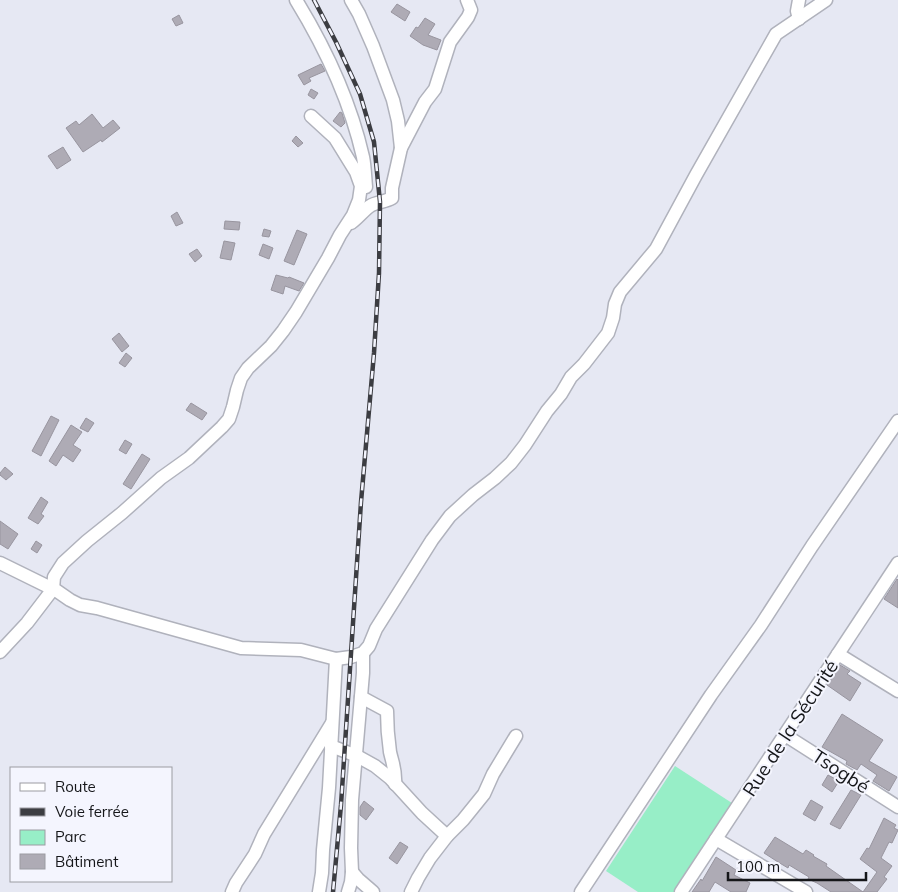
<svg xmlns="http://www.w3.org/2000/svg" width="898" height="892" font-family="Mulish,sans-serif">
<rect width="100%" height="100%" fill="#e6e8f3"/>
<polygon fill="#97eec7" points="675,766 735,805 678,892 638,892 606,871"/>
<g fill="#aeabb5" stroke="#98959f">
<polygon points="397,4 410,12 405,21 391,12"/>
<polygon points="179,15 183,23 176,26 172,19"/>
<polygon points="425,18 435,24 428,35 441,40 437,50 423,45 410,36 416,27 418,28"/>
<polygon points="321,64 325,71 309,78 311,81 304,85 298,75"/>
<polygon points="311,89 318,93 314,99 308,95"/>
<polygon points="340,112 342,113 345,123 341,127 333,121"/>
<polygon points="92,114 103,128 113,120 120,128 102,142 101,140 83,152 66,128 76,121 79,125"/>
<polygon points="296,136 303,143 298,147 292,141"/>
<polygon points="63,147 71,160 57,169 48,156"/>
<polygon points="177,212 183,223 176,226 171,216"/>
<polygon points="225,221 240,222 239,230 224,229"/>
<polygon points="264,229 271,231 269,237 262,236"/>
<polygon points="297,230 307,234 294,265 284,261"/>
<polygon points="224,241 235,243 231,260 220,258"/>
<polygon points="263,244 273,248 269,259 259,255"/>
<polygon points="197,249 202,256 195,262 189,254"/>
<polygon points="276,275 288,278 289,277 304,283 299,291 285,286 283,294 271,290"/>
<polygon points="119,333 129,346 122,352 112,339"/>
<polygon points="126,353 132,358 125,367 119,363"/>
<polygon points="191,403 207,413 202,420 186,410"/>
<polygon points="51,416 59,420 41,456 32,451"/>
<polygon points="86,418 94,423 88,432 80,428"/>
<polygon points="71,425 82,432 73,445 81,450 73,462 63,455 56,466 49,461"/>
<polygon points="125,440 132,444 126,454 119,450"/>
<polygon points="142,454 150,459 131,489 123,484"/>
<polygon points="5,467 13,474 6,480 0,475 0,473"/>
<polygon points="41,497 48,502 41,514 44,516 38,524 28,518"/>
<polygon points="0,521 18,534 8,549 0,544"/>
<polygon points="36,541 42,545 37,553 31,549"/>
<polygon points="897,579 898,580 898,608 884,599"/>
<polygon points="840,665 850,671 847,674 861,683 850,701 827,685"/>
<polygon points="842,714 883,740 869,761 897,777 889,791 873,781 877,775 861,764 857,770 846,764 847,761 822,747"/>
<polygon points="828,775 839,781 832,792 822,785"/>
<polygon points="851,790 861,795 840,829 830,824"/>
<polygon points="811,800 823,807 815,821 803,814"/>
<polygon points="364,801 374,809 366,820 360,815 360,807"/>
<polygon points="884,818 896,825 894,828 898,830 892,843 889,842 881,858 892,866 884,877 887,879 877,892 863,892 877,872 860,859 867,848 869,849"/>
<polygon points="775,837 803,854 806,850 814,855 813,856 827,864 826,866 863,892 831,892 817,883 808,879 809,877 789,865 788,868 778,862 764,853"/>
<polygon points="400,842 408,847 397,864 389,858"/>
<polygon points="716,857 736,870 734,875 750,883 746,892 731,892 715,882 709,892 692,892 701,879 702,881"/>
</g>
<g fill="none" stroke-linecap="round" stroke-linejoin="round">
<defs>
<g id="minor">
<path d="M296,0C326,49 350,100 363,157C365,167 365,177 366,187"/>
<polyline points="351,0 359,14 373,46 393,100 398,121 401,148"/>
<polyline points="799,19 797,11 799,0"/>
<path d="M351,223C358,218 363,211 370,206C376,202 385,202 392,198V188L401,148L425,102L435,89L450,42L468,17L471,10L467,0"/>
<polyline points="0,563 57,591 70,600 80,605 97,608 241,648 301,650 336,659 351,657 363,653 369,646 376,629 432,540 450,516 473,495 495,478 511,463 525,445 547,411 561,394 571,377 584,364 608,333 613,318 615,304 620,292 656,249 696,175 776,34 826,0"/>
<polyline points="0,652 27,623 53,589 54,577 63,563 87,541 122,513 161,478 189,458 222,427 229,419 233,407 237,390 241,378 248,368 271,346 283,331 296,312 328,258 340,235 353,215 359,200 361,186 356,172 335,138 311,116"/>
<polyline points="838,654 898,691"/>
<path d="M361,697L387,711C387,725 388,738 390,752C393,765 396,770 395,784"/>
<polyline points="785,735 898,807"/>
<polyline points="331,746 357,756 375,766 390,778 422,813 447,836"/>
<polyline points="716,839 806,892"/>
<polyline points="352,872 358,879 373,892"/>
<polyline points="232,892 236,883 255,854 264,834 332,723"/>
<polyline points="319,892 322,873 323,850 329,788 336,659"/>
<polyline points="348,892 351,882 352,872 351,848 352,800 363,673 363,653"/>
<polyline points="411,892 418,878 430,858 447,836 463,820 484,794 493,774 516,736"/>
<polyline points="581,892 711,695 761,625 812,546 898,421"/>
<polyline points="681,892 898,563"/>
</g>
</defs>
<use href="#minor" stroke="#b0b2bc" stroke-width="15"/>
<use href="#minor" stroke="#fff" stroke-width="12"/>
<defs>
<polyline id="rail" points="314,0 336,42 360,94 374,142 380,202 379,273 374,353 361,502 341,805 333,892"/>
</defs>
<use href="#rail" stroke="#3c3d42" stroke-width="4.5"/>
<use href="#rail" stroke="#f4f5fe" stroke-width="2.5" stroke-dasharray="8" stroke-linecap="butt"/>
</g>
<g text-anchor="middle" stroke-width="4" stroke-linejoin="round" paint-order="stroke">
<g font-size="19" fill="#151619" stroke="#f4f5fe">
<text transform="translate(790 728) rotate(-57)" y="7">Rue de la Sécurité</text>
<text transform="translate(841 771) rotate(33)" y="7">Tsogbé</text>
</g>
</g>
<rect x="10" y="767" width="162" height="115" fill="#f4f5fe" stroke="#9b9ca2"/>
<rect x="20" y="783" width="25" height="8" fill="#ffffff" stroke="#9b9ca2"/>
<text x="55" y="792" font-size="15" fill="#151619">Route</text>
<rect x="20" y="808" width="25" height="8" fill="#3c3d42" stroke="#9b9ca2"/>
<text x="55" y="817" font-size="15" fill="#151619">Voie ferrée</text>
<rect x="20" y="830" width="25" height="15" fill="#97eec7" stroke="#9b9ca2"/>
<text x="55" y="842" font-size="15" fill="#151619">Parc</text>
<rect x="20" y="854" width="25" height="15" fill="#aeabb5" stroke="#9b9ca2"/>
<text x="55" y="867" font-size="15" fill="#151619">Bâtiment</text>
<path d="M728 872v8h138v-8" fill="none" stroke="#151619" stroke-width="2.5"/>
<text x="736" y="872" font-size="15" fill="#151619" stroke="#f4f5fe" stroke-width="4" paint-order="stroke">100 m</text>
</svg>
